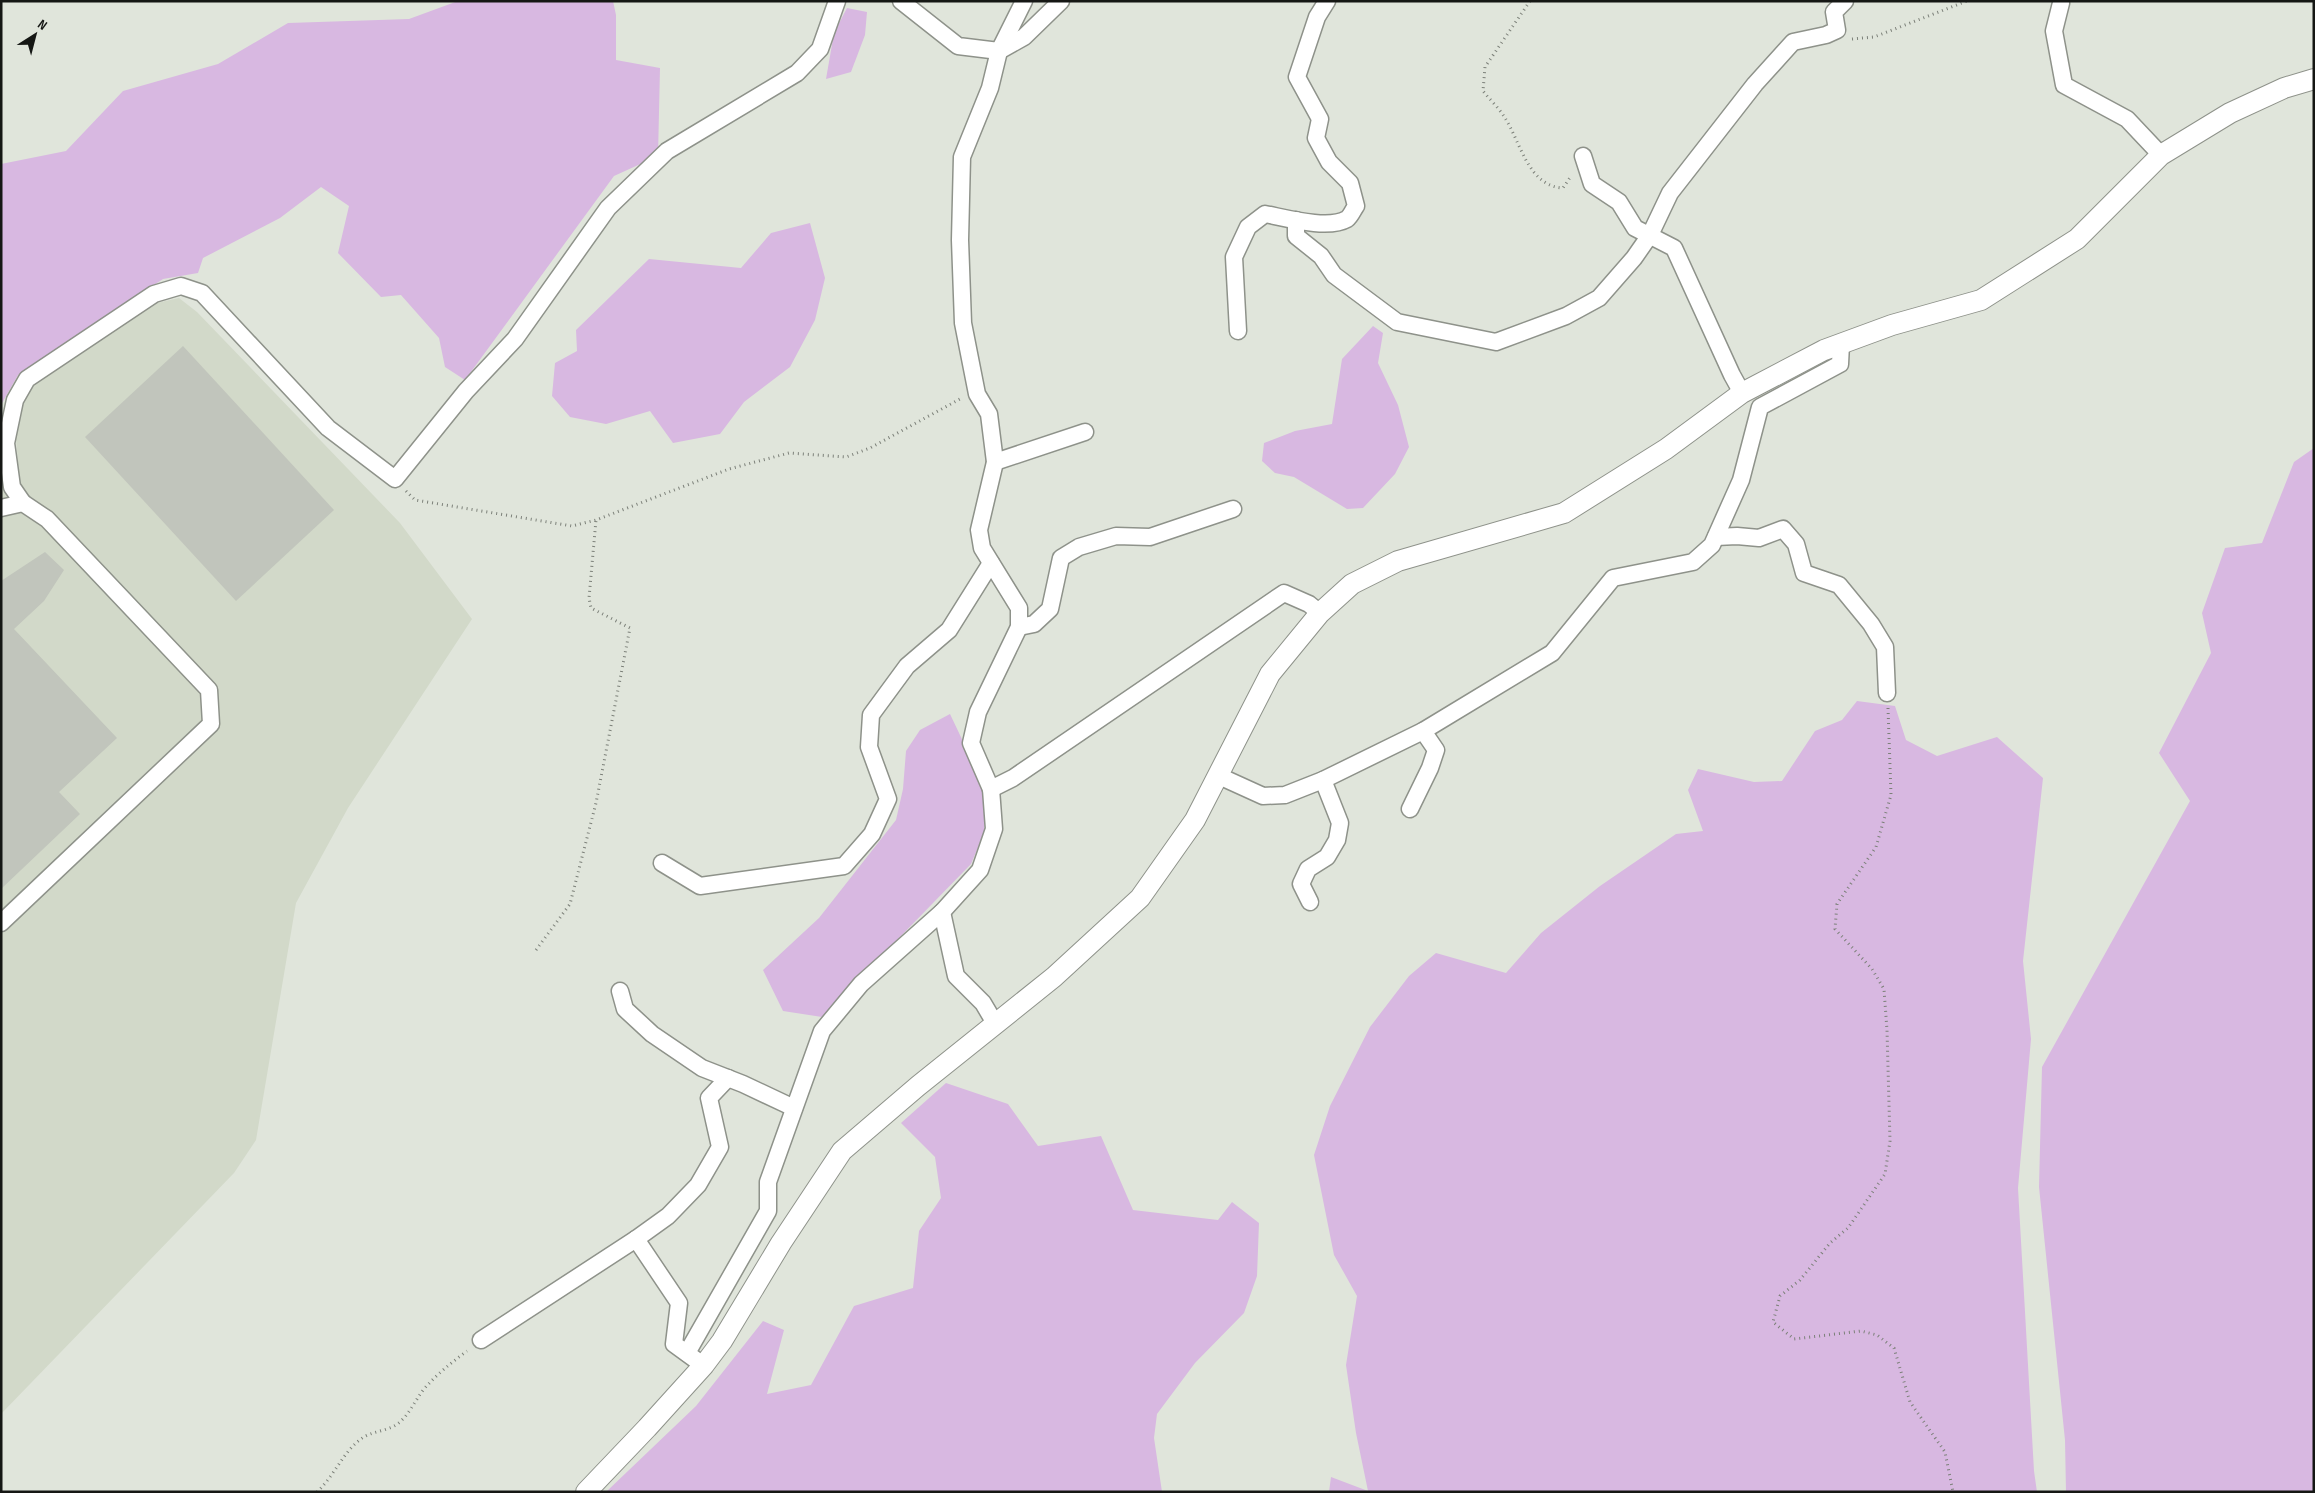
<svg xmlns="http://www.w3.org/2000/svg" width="2315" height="1493" font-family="'Sofia Sans Condensed',sans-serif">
<rect width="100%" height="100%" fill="#e0e5db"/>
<polygon fill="#d2d9c9" points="179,298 197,312 400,523 472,619 348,808 296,903 256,1140 234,1173 1,1414 1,485 19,474 15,428 22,403 33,384 152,304"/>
<g fill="#d8b8e1">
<polygon points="458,1 613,1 616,15 616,60 660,68 658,156 614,176 465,380 445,367 439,338 401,295 381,297 338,253 349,206 321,187 280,218 203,258 198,273 163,279 18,375 1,405 1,164 66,151 123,91 218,64 288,23 409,19"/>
<polygon points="847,8 867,12 865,35 851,72 826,79 834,33"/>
<polygon points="810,223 825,278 815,320 790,367 744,402 720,434 673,443 650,411 606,424 570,417 552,396 555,363 577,351 576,330 649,259 741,268 771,233"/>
<polygon points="1373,326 1383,333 1378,363 1398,405 1409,447 1395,474 1363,508 1347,509 1294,477 1275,473 1262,461 1264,443 1295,431 1332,424 1342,359"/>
<polygon points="2314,448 2314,1492 2066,1492 2065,1440 2039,1187 2042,1067 2190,801 2159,753 2211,653 2202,613 2225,548 2262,543 2294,462"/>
<polygon points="1857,701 1895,706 1906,740 1937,756 1997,737 2043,778 2023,961 2031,1039 2018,1188 2034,1471 2037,1492 1329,1492 1331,1477 1368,1491 1356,1433 1346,1365 1357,1296 1334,1255 1314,1155 1330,1106 1370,1027 1409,976 1436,953 1506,973 1541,933 1600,886 1676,834 1703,831 1688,790 1698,769 1754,782 1782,781 1815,731 1842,720"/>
<polygon points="950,714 987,792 984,833 971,864 822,1017 783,1011 763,970 819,918 896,820 903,789 906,751 920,730"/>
<polygon points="946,1083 1008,1104 1038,1146 1101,1136 1133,1210 1218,1220 1232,1202 1259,1223 1257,1276 1244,1313 1195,1363 1157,1414 1154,1438 1162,1492 606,1492 696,1406 763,1321 784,1330 767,1394 811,1385 854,1306 913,1288 919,1231 941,1198 935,1157 901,1123"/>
</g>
<g fill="#c1c5bc">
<polygon points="183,346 334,510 236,601 85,437"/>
<polygon points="45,552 64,570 44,601 14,629 117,738 59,792 80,814 1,889 1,581"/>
</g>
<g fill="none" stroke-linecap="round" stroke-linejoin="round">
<defs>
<g id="minor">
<polyline points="901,1 958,46 999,51 1024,37 1061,1"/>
<polyline points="1024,1 999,51 990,88 962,157 960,240 963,323 977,394 989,414 995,462 979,530 982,548 1019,608 1019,627 978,712 971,743 991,789 1013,778 1284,593 1309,604 1320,613"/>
<polyline points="2061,3 2054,31 2064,85 2127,119 2161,155"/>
<polyline points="1583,156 1592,184 1619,202 1635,228 1674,248 1732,375 1742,393"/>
<polyline points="1296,220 1296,236 1321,256 1334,275 1397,322 1496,342 1566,316 1599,298 1634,258 1650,235 1670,193 1755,84 1793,42 1826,35 1837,30 1834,12 1845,1"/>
<path d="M1238,331L1234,257L1248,227L1265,214C1286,218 1328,230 1347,219C1351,216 1353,210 1356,206L1350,183L1329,162L1316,138L1320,119L1297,77L1317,17L1327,1"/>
<polyline points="995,462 1085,432"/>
<polyline points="23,503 12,487 6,443 15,400 27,379 154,294 181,286 202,293 328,428 395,479 466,391 515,339 608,208 667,151 797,73 820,49 837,1"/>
<polyline points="1,508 23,503 47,519 209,690 211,724 1,923"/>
<polyline points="1716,537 1737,536 1759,538 1783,529 1796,544 1804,573 1839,585 1871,624 1885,647 1887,693"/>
<polyline points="1019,627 1034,624 1050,609 1061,558 1079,547 1116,536 1150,537 1233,509"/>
<polyline points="1219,776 1263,796 1285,795 1323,780 1423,731 1552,653 1613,578 1693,562 1712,545 1741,480 1760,407 1840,364 1841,344"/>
<polyline points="1410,809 1430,768 1436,750 1423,731"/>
<polyline points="662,863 700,886 844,866 872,834 888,799 869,747 871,715 907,666 949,630 991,563"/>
<polyline points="1310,902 1301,884 1308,869 1327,857 1337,840 1340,823 1323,780"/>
<polyline points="942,912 956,976 983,1003 996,1025"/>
<polyline points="620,991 625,1009 652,1034 702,1068 743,1084 794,1108"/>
<polyline points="636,1239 679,1303 674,1344 696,1360"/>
<polyline points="481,1340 636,1239 668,1216 698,1185 720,1147 709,1098 728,1078"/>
<polyline points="687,1353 768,1211 768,1182 822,1031 861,984 942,912 980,870 994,829 991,789"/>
</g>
<polyline id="tertiary" points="586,1492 647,1428 704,1365 722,1341 781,1243 842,1151 918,1086 1054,977 1140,898 1195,820 1270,674 1320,613 1352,584 1398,561 1564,513 1666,449 1742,393 1824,350 1892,325 1981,300 2077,239 2161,155 2230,113 2284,88 2314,79"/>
</defs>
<use href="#minor" stroke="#8e928a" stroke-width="19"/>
<use href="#tertiary" stroke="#8e928a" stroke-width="22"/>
<g stroke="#7c8079" stroke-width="3" stroke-dasharray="1 4" stroke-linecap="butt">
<path d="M1530,1L1485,67L1483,91C1490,100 1499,108 1505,118C1521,143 1528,186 1563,188L1571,176"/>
<polyline points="1852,39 1874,37 1967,1"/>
<polyline points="406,491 415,500 572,526 596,520 729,469 789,453 846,457 870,448 960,399"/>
<polyline points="1888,708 1891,795 1876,847 1837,904 1835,929 1872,969 1884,989 1887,1030 1890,1141 1885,1174 1848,1228 1830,1243 1800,1280 1780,1296 1773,1322 1794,1339 1861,1331 1877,1335 1894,1348 1910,1402 1945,1452 1953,1492"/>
<polyline points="536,950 570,904 596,803 630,628 591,608 589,598 596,520"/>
<path d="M317,1492C335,1475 343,1452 361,1439C372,1430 391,1432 402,1420C411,1411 416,1399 424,1389C437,1374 451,1363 467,1351"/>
</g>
<use href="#minor" stroke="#fff" stroke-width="16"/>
<use href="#tertiary" stroke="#fff" stroke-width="20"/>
</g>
<rect width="2315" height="1493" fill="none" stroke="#151714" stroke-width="5"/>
<g transform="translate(35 35) rotate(36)" stroke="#e0e5db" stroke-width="4" paint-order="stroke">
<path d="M0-4L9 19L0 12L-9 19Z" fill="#151714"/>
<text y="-8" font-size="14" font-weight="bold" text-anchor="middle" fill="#151714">N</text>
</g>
</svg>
